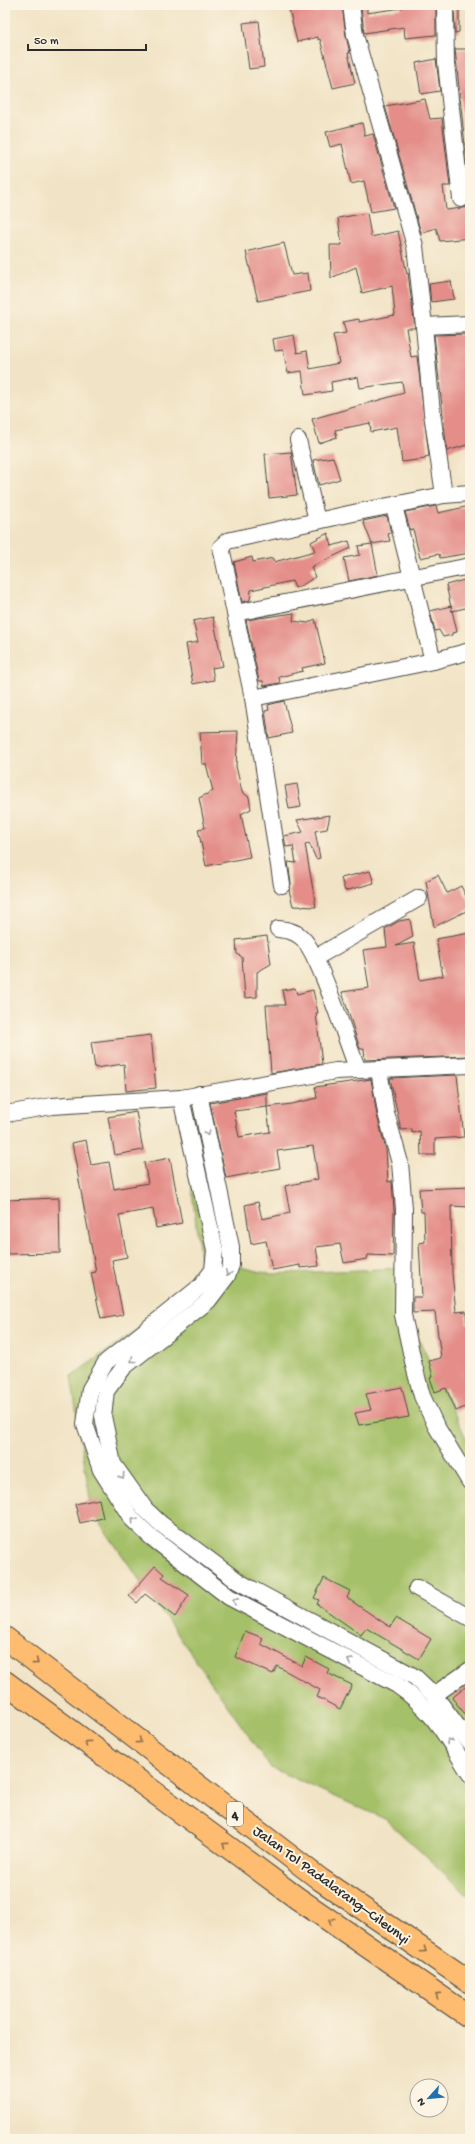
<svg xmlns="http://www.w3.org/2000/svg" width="475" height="2144" font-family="'Gochi Hand',sans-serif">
<rect width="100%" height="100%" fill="#fcf5e5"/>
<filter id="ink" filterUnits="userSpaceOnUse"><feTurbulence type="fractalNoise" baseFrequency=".025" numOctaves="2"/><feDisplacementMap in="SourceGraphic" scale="8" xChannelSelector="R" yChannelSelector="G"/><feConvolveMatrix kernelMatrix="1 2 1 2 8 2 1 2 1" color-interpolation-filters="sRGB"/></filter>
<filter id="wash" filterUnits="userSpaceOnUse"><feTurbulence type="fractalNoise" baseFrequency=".012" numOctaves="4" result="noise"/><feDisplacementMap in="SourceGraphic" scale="16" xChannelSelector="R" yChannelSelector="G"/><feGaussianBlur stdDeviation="0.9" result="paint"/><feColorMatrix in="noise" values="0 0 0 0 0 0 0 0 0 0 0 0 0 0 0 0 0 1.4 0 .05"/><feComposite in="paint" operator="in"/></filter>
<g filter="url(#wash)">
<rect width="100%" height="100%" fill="#f1e3c5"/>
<polygon fill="#a4c067" stroke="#687649" points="199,1094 231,1265 271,1274 403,1268 403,1306 470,1446 470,1897 385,1819 271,1768 92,1512 71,1376 203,1283 181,1098"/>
<g id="blocks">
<g fill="#e48d89" fill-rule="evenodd">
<polygon points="288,5 342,5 346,36 350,53 348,53 355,83 333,88 320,39 318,40 318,37 297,42"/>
<polygon points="361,5 367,5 367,13 402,8 401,5 436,5 436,35 405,38 404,27 364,33"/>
<polygon points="454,5 459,5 459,32 455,33"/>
<polygon points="259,21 264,67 249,69 243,23"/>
<polygon points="455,49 470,49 470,106 468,106 470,122 469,183"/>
<polygon points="436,59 440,91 421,94 416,63"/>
<polygon points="425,99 430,119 442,118 450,186 443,186 446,210 470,207 470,238 440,241 436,228 421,233 385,106"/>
<polygon points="362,123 365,136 373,134 394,208 371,212 364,181 351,184 342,144 330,147 326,132"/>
<polygon points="367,213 371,237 398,231 407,274 408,273 415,328 406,328 411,357 417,356 429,456 425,457 425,459 402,462 397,427 371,432 370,423 335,430 337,437 319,443 312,419 404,393 402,382 360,388 358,377 331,382 332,391 305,395 302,371 288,373 283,350 275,351 273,339 294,335 297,353 307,351 310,369 339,363 333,335 346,333 343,322 359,319 359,322 395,315 392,286 362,293 356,267 331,278 330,245 342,245 338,218"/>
<polygon points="284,243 292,275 308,273 310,291 258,301 246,252"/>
<polygon points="451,281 454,299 431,302 429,284"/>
<polygon points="470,334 470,444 447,451 434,335"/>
<polygon points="291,452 297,495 269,498 265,454"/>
<polygon points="333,457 340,479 319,485 313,460"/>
<polygon points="436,506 438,513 470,506 470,553 440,558 439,554 420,558 413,529 410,530 405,512"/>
<polygon points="387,516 391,533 388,534 390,541 372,544 363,521"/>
<polygon points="328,533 332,546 349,541 351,548 311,567 315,577 304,584 295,588 292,581 251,590 250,600 242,602 234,562 252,557 253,562 273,558 274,562 315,551 311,542"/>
<polygon points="372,544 378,575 349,581 344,558 360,555 358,546"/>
<polygon points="464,580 470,607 452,611 446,585"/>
<polygon points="451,606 457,632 452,633 452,635 443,637 439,630 435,631 430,611"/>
<polygon points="294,613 293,621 308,623 315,619 325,663 302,668 303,671 279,677 280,683 264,686 263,681 259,681 246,620"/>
<polygon points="213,617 223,666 212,668 214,680 193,684 186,644 198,642 193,621"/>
<polygon points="284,701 292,733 269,738 265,711 269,710 268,705"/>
<polygon points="238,731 236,766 242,792 249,797 251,809 241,814 250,857 206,866 198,829 205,828 199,798 213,791 206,764 202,764 200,732"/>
<polygon points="297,784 301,807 289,809 285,786"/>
<polygon points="330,815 327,829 315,831 320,858 316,859 309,843 305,844 316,907 293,906 289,890 291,884 288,862 296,863 293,846 286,847 284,836 303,832 297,820"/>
<polygon points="370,871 374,883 345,891 341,878"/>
<polygon points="438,875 447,893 461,886 470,904 470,909 434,927 426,881"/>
<polygon points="410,919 413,937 396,946 414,943 420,980 443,976 436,939 470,933 470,955 467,956 470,976 470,1056 365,1060 364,1048 360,1049 342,992 369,988 363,950 387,947 385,929 399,921"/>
<polygon points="267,936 271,964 257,972 257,997 245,998 242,957 237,954 236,940"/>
<polygon points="295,988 297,994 313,990 318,1013 316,1013 322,1064 271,1073 266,1005 285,1005 282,990"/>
<polygon points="151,1035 156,1088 126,1091 124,1064 95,1068 91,1042"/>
<polygon points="457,1075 464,1137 435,1139 435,1155 421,1155 420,1131 412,1133 412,1129 401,1130 390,1078"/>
<path d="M371,1079L377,1115L386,1150L388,1182L392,1181L394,1211L393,1256L368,1255L367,1259L344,1263L340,1244L316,1247L319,1266L300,1268V1265L272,1270L266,1241L251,1244L245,1205L258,1202L262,1219L290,1213L285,1186L318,1179L313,1146L277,1151L280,1168L226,1178L210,1103L267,1093V1107L292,1104L317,1098L315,1087ZM267,1107L270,1132L239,1137L234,1111Z"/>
<polygon points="136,1112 143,1150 115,1155 108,1117"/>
<polygon points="86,1140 91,1165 109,1162 114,1189 148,1183 144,1163 170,1158 182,1223 156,1228 153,1209 119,1215 127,1257 112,1260 123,1315 101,1319 91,1273 96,1272 72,1143"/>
<polygon points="470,1187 470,1207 451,1206 452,1273 456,1312 466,1311 467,1323 470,1323 470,1405 456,1411 446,1388 435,1392 430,1378 433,1377 429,1361 441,1358 435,1312 413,1313 413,1297 422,1297 419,1243 425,1242 424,1212 421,1212 419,1189"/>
<polygon points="59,1198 60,1253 7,1254 5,1200"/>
<polygon points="402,1387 409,1417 359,1425 355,1413 371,1410 366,1394"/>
<polygon points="99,1499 103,1518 80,1523 75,1504"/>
<polygon points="155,1566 164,1574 162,1577 189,1595 175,1617 145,1594 137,1603 129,1596"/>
<polygon points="324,1578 350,1591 347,1598 390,1627 396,1618 431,1639 419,1659 366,1628 361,1635 317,1604 319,1600 314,1598"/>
<polygon points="245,1631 263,1638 261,1644 302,1666 306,1657 329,1669 327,1673 352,1685 340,1709 317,1697 320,1690 277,1666 273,1674 235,1657"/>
<polygon points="470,1683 470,1720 452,1698"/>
</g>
</g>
</g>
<g filter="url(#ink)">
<use href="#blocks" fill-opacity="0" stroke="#494742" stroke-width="1"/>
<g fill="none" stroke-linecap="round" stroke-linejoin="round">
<defs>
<g id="street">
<polyline points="351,5 355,35 415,246 424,326 432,413 444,495 470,493"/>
<polyline points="445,5 446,63 461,199"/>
<polyline points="424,326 470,324"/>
<polyline points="298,440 317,521"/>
<polyline points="394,506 433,661 470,651"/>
<polyline points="235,613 470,566"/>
<polyline points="253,698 433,661"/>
<polyline points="282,885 253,698 221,547 227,541 358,512 444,495"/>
<path d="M278,929C287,930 294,931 301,937C319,951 347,1044 358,1070"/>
<polyline points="315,958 419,898"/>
<polyline points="379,1070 386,1113 400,1163 404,1209 403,1315 414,1366 422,1396 436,1426 470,1482"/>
<polyline points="199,1094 231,1247 231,1265 227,1276 208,1301 124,1367 106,1391 103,1416 113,1464 145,1509 161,1524 239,1582 415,1677 434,1695 470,1743"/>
<path d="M181,1098L215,1250L213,1270L201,1286L106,1362L90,1389L85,1424L101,1470L132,1519L151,1537L229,1597L397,1685C434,1710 447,1738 470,1774"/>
<polyline points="5,1114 52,1106 181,1098 336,1071 470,1065"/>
<polyline points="417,1588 470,1618"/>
<polyline points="434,1695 470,1670"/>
</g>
<g id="highway">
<polyline points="5,1638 321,1880 470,1982"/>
<polyline points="5,1682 297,1898 470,2017"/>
</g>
</defs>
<use href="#street" stroke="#494742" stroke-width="18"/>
<use href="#highway" stroke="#494742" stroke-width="24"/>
<use href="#street" stroke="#fff" stroke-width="16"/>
<use href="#highway" stroke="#febc70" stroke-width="22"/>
</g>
<defs><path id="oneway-chevron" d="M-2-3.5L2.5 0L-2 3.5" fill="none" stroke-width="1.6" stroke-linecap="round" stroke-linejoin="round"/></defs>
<g stroke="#a0a0a0">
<use href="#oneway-chevron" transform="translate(207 1133) rotate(78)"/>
<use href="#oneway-chevron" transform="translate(228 1273) rotate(115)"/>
<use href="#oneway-chevron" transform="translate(133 1360) rotate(142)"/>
<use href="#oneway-chevron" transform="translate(122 1476) rotate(55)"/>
<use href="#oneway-chevron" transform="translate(134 1520) rotate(-132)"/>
<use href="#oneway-chevron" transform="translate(235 1601) rotate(-152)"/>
<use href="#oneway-chevron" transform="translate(350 1661) rotate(-152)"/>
<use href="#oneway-chevron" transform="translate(449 1741) rotate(-122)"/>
</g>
<g stroke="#8a6c4a">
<use href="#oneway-chevron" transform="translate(36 1662) rotate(37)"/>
<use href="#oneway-chevron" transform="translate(139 1741) rotate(37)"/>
<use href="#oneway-chevron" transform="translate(87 1743) rotate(-143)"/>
<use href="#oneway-chevron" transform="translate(225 1845) rotate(-143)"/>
<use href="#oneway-chevron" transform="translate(331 1921) rotate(-146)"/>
<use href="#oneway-chevron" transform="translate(424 1950) rotate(34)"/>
<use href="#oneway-chevron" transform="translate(438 1995) rotate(-146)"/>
</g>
</g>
<g text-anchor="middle" stroke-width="4" stroke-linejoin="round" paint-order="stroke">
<rect fill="#fcf5e5" stroke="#6a6863" stroke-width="1" x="227" y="1802" width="16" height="24" rx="3"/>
<g font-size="14" font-weight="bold" fill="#2b2b2b">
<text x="235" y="1819">4</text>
</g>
<g font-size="15" fill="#2b2b2b" stroke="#fcf5e5">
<text transform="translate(332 1884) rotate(36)" y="5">Jalan Tol Padalarang–Cileunyi</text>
</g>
</g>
<rect width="475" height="2144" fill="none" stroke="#fcf5e5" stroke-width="20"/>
<g transform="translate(429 2098) rotate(243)"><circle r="19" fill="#fcf5e5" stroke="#a8a49b"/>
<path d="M0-3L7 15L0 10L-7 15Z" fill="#1f6fb2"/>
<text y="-6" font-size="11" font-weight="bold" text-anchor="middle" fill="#2b2b2b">N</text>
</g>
<path d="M28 44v6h118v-6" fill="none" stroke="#2b2b2b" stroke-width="2"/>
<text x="34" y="44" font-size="12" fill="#2b2b2b" stroke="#fcf5e5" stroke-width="3" paint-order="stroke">50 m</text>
</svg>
